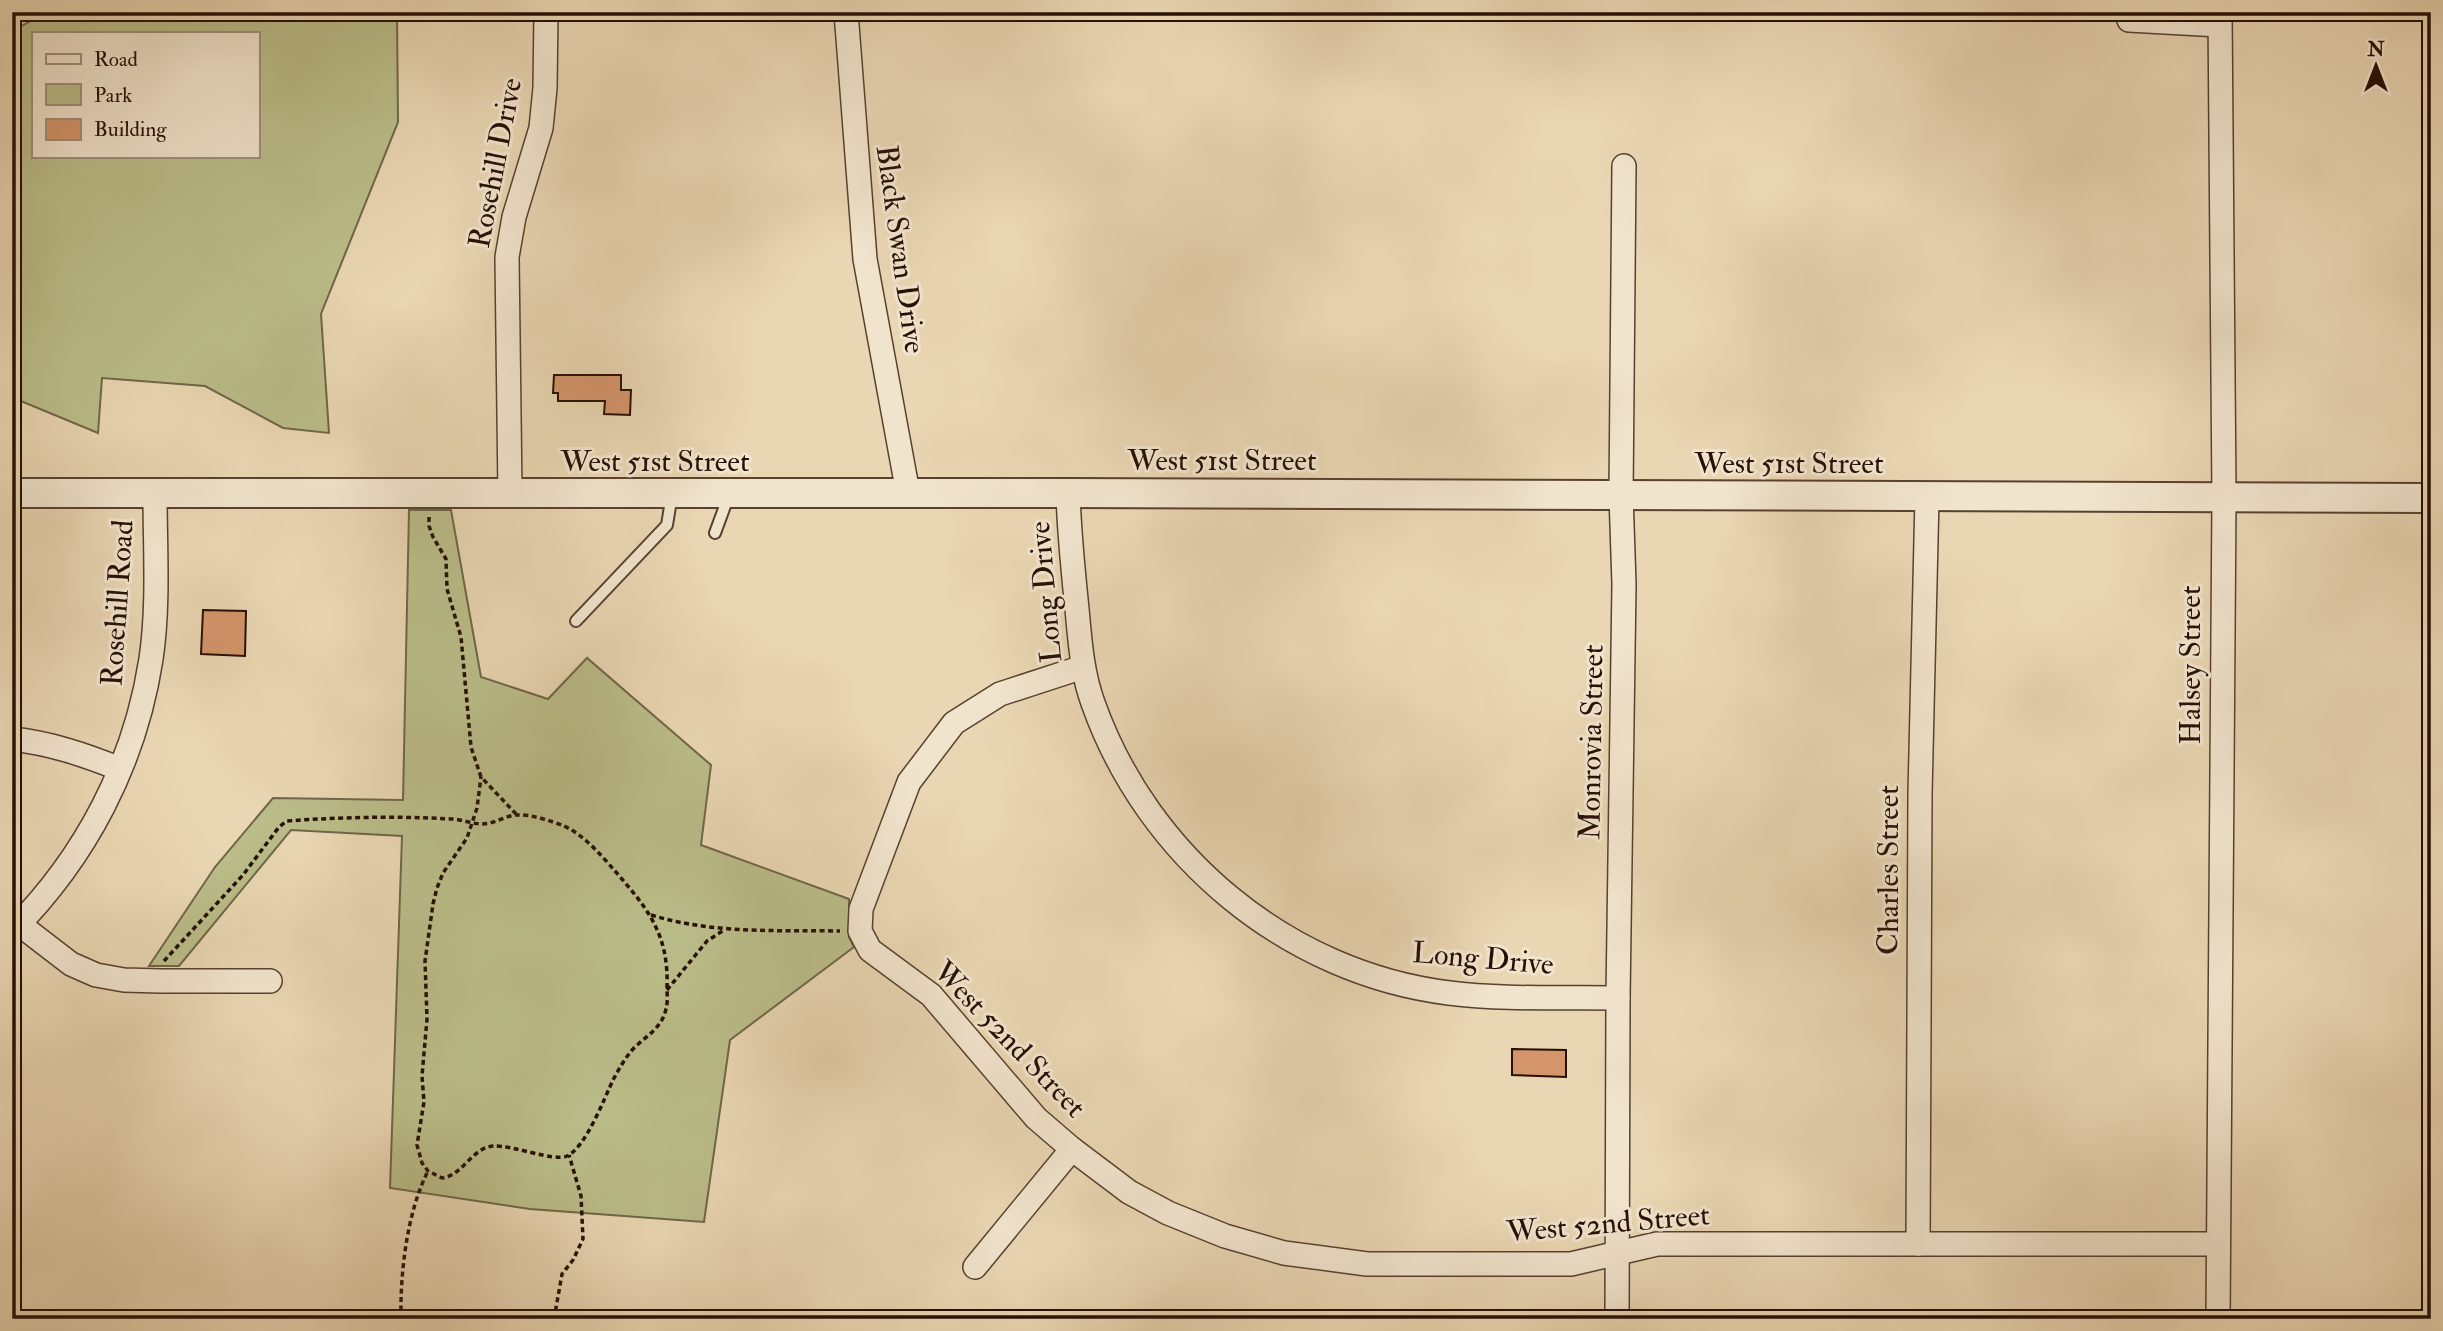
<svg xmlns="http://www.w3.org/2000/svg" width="2443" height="1331" font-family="'IM FELL Double Pica',serif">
<rect width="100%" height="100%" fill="#e9d6b2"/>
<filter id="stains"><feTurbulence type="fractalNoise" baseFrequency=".00286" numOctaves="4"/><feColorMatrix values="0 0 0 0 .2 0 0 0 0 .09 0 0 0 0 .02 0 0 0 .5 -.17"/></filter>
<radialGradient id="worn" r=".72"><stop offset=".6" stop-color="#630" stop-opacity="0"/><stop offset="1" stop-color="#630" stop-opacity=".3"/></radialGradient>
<g fill="#babd89" stroke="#706648" stroke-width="2" fill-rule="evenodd">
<path d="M47,12H397L398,122L321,314L329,433L283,428L205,386L102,378L98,433L16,399H12V31ZM33,33H257V156H33Z"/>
<polygon points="409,510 451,510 481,677 548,699 587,658 711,765 701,845 849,899 849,937 854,947 730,1040 704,1222 530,1209 390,1188 402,836 291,830 179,966 149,966 215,867 273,798 403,800"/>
</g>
<g fill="#d5956b" stroke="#260f06" stroke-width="2">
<polygon points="554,375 621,375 621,390 631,390 630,415 604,414 605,401 558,401 558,393 553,393"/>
<polygon points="203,610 246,611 245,656 201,654"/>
<polygon points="1512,1049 1566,1050 1566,1077 1512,1075"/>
</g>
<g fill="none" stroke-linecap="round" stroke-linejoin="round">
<defs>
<g id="service">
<polyline points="715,533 729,495"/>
<polyline points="576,621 667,525 672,494"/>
</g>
<g id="minor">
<polyline points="846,12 865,259 908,493"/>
<polyline points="2129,20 2219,25"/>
<path d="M1068,493C1069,532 1073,570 1077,609C1080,641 1082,673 1093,703C1147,856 1287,973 1449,993C1504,1000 1562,997 1618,998"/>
<polyline points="510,494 507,257 514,217 541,128 545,88 546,12"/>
<polyline points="1083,667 1000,694 954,723 909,782 861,909 860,931 870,950 931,995 1036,1118 1072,1149 1129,1192 1168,1213 1225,1236 1284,1253 1367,1264 1571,1264 1657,1244 2218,1244"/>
<path d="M12,739C50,743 85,755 120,769"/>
<polyline points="19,924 71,964 96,975 124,980 160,981 270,981"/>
<path d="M12,931C86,857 135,763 151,659C159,605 155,548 155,494"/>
<polyline points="1918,1244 1920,794 1927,497"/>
<polyline points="975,1267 1072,1149"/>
<polyline points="1617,1319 1618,998 1624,584 1621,495 1624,166"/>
<polyline points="2218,1319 2224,497 2220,12"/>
</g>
<polyline id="tertiary" points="12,493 1068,493 2431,498"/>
</defs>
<use href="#service" stroke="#574131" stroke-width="14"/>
<use href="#minor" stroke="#574131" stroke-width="26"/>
<use href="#tertiary" stroke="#574131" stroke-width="32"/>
<g stroke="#260f06" stroke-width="3.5" stroke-dasharray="5 3.5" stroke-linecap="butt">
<polyline points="429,517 429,526 433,537 446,559 447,589 461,637 471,747 481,777 517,815"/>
<path d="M651,915C713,934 776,930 840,931"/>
<path d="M164,961L243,875L279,827L287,821C342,817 396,816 451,819C461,819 472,824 482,824C495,824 506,815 517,815C531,814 551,821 564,826C584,835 601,855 615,871C648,909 669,934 667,988C667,994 668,1002 666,1009C662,1028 646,1036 633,1049C625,1058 619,1069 613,1080C604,1099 586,1147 567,1156C555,1162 512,1145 494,1146C472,1147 464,1175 442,1178L428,1171L422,1163L417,1145L424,1102L422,1076L427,1019L425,961L433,904L437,888L443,873L467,838L477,808L481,777"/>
<polyline points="667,990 707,941 724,930"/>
<path d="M401,1319C400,1273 407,1212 428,1171"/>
<polyline points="554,1319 562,1274 573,1260 583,1239 581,1196 569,1155"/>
</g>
<use href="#service" stroke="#f1e4cd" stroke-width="10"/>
<use href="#minor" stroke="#f1e4cd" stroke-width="23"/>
<use href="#tertiary" stroke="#f1e4cd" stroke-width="28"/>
</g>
<g text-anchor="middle" stroke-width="6" stroke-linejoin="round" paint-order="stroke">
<g font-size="30" fill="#260f06" stroke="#f1e4cd">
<text transform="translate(495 163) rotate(-79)" y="10">Rosehill Drive</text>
<text transform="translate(901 249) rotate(82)" y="10">Black Swan Drive</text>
<text x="1222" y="470">West 51st Street</text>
<text x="655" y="471">West 51st Street</text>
<text x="1789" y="473">West 51st Street</text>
<text transform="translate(1045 592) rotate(-95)" y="10">Long Drive</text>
<text transform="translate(117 603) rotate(-86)" y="10">Rosehill Road</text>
<text transform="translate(2190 665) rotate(-90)" y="10">Halsey Street</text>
<text transform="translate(1591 742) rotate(-89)" y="10">Monrovia Street</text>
<text transform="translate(1888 870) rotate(-90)" y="10">Charles Street</text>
<text transform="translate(1483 958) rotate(5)" y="10">Long Drive</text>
<text transform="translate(1010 1039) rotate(46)" y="10">West 52nd Street</text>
<text transform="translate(1608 1223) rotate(-5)" y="10">West 52nd Street</text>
</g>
</g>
<rect width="2443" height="1331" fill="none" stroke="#e9d6b2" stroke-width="42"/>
<rect x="14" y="14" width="2415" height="1303" fill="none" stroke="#260f06" stroke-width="3.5"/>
<rect x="21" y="21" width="2401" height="1289" fill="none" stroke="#260f06" stroke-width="2"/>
<rect x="32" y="32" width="228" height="126" fill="#f1e4cd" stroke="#a08f7d" stroke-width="2"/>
<rect x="46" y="54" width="35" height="10" fill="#f1e4cd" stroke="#a08f7d" stroke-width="2"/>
<text x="94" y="66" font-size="21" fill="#260f06">Road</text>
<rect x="46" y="84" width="35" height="21" fill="#babd89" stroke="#a08f7d" stroke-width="2"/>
<text x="94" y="102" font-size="21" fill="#260f06">Park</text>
<rect x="46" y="119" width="35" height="21" fill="#d5956b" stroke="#a08f7d" stroke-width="2"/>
<text x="94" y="136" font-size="21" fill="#260f06">Building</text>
<g transform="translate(2376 66)" stroke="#f1e4cd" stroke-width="5" paint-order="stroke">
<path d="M0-5L12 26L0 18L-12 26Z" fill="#260f06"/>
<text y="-10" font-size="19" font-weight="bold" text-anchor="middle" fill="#260f06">N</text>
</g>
<rect width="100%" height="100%" filter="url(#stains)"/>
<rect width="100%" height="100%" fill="url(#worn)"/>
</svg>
